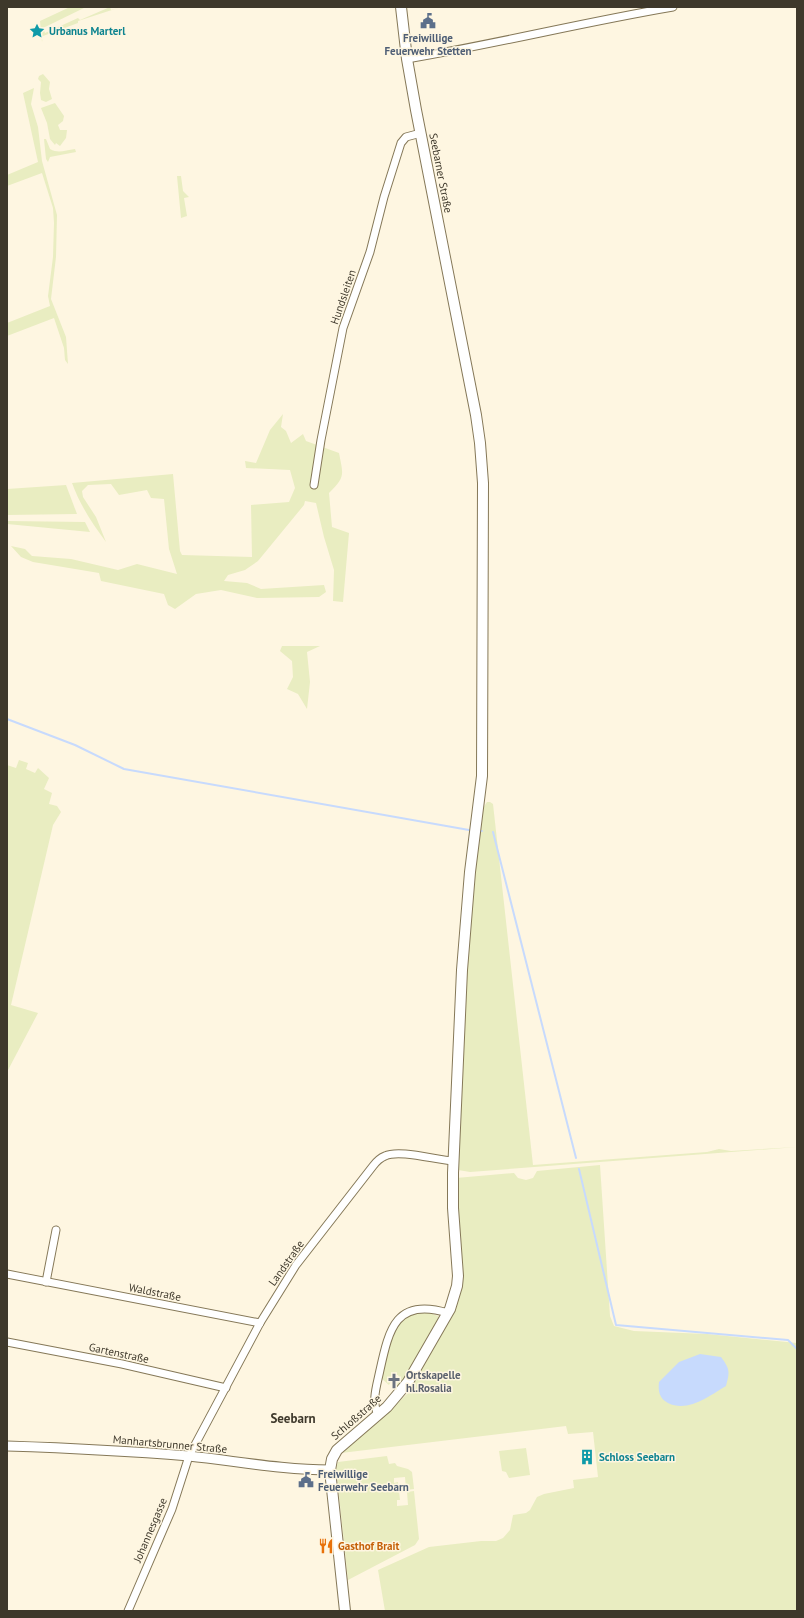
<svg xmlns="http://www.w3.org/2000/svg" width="804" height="1618" font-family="'PT Sans',sans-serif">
<rect width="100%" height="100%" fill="#fef6e1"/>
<g fill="#e9edc1">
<polygon points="70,7 86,7 43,28 45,33 78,18 80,20 110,7 111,10 121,7 78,21 78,23 43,36 42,42 40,21"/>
<polygon points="43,74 50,82 49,89 52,99 46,102 41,100 40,93 41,82 38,79 39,76"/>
<polygon points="34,88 31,104 38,127 42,161 57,215 56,257 51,299 66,337 68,364 65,360 64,348 54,318 7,336 7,323 50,306 48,296 53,257 54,223 53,208 42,173 7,186 7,175 38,162 23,93"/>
<polygon points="55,103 64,116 63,121 58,125 60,130 67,130 66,138 60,146 56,143 55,145 50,139 47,123 41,108"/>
<path d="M44,139H46L50,149C59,154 65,150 75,149L76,152L50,157L48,162L46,159Z"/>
<polygon points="177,176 181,176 183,191 189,197 184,198 187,216 181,218"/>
<path d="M283,414L281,427L286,431L291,443L303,434L306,441L339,453C343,474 346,477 329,493L332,527L349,533L343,602L333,601L334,570L324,537L316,503L305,501L304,505L258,561L245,570L228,575L224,581L247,583L261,589L324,585L326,592L319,597L257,598L221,590L196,594L175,609L168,605L164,594L101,581L99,573L33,562L21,557L11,546L25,549L32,556L71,559L118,570L137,564L177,574L169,549L164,499L151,498L147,490L119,495L111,484L88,485L82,491L83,497L96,517L106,542C92,523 80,505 72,483L173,474L180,551L182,555L252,557L251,505L289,502L295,488L290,470L246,468L245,461L256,463L270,430Z"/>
<polygon points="66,485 77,514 7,515 7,489"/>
<polygon points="7,521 85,522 90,532 7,524"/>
<polygon points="282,646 320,646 307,652 310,682 307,709 298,694 287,689 293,677 292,661 280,651"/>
<polygon points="19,760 28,763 26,769 35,773 38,768 49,778 44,789 52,793 49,804 57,806 61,812 53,825 11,1005 38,1013 7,1072 7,765 16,768"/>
<path d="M487,802H490L493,804L533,1165L707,1152L719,1149L731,1151L797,1147L470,1172L458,1170C463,1049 462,927 483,808Z"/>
<polygon points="600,1165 610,1316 614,1326 634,1331 707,1334 797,1343 797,1611 385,1611 378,1570 429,1547 481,1541 496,1541 503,1538 510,1530 513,1515 526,1513 530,1510 537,1497 544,1494 574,1488 573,1480 598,1477 593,1432 568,1434 566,1426 341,1453 381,1419 409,1392 455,1310 463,1281 463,1273 456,1178 514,1173 518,1178 526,1180 533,1178 537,1171"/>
<path d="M418,1313H430L438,1316L439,1318L413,1365L398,1388L396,1387L400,1378L398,1375H394L389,1385L381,1378C387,1354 389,1320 418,1313Z"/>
<polygon points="526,1448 530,1475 509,1478 506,1472 502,1471 499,1451"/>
<polygon points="387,1456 389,1464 395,1463 397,1466 408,1469 412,1472 414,1489 406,1490 405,1477 394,1478 394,1483 398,1482 398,1485 395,1485 396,1491 399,1491 400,1500 397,1500 397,1506 408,1505 407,1492 414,1491 419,1539 415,1545 348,1580 336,1468 338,1462"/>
</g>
<path fill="#c7dafd" d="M700,1354L721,1357C730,1369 730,1372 726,1386C709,1396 688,1413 668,1403C659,1398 658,1391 659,1382L679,1362Z"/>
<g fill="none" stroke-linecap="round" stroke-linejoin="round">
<g stroke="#c7dafd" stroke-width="2">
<polyline points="7,719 75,745 124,769 469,830"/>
<polyline points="481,831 482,831"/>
<polyline points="493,832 576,1158"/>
<polyline points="579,1169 616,1325 788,1340 797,1349"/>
</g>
<defs>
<g id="minor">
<path d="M407,59C496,44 584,22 673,7"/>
<polyline points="314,485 321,440 343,328 370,252 384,197 401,143 406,137 421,133"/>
<polyline points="7,1274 260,1323"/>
<polyline points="46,1282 56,1230"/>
<polyline points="7,1342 122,1364 226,1388"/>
<path d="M378,1415C371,1401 377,1385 380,1370C389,1329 396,1297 448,1313"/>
<path d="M128,1611L172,1509L189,1456L260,1323L296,1265L373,1166C376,1162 380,1158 385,1156C399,1149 436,1160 454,1161"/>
</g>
<path id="tertiary" d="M7,1446C68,1448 128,1451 189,1456C236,1461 283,1470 330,1470"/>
<polyline id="secondary" points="345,1611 330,1470 332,1459 337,1450 387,1407 408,1382 450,1309 457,1286 458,1276 453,1208 453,1173 462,970 470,872 482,776 483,483 480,443 476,415 416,110 407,59 401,7"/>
</defs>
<use href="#minor" stroke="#857858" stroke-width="9"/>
<use href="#tertiary" stroke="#857858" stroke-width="11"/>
<use href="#secondary" stroke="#857858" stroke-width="12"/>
<use href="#minor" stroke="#fff" stroke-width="7"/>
<use href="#tertiary" stroke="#fff" stroke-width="9"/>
<use href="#secondary" stroke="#fff" stroke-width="10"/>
</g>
<defs>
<symbol id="civic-bare" viewBox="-9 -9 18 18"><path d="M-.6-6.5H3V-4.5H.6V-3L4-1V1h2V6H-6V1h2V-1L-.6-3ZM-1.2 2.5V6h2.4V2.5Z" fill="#5c6f8a" stroke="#fef6e1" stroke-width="2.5" paint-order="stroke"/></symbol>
<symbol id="sight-bare" viewBox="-9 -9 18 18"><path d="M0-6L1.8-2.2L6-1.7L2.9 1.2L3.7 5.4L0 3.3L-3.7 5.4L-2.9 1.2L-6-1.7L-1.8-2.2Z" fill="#0f9aa8" stroke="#fef6e1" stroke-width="2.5" paint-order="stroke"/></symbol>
<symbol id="church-bare" viewBox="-9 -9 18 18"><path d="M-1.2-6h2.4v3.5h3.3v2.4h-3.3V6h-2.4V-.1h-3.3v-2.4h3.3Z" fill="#6b7280" stroke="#fef6e1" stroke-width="2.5" paint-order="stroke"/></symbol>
<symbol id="building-bare" viewBox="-9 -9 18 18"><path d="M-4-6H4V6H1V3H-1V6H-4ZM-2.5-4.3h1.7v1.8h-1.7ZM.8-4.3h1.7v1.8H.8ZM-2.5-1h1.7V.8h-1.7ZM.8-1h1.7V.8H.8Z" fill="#0f9aa8" stroke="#fef6e1" stroke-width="2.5" paint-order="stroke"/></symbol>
<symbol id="restaurant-bare" viewBox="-9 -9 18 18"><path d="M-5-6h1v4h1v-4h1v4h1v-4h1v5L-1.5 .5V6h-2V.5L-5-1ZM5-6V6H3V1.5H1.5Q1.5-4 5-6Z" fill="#e8710a" stroke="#fef6e1" stroke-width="2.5" paint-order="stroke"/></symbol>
</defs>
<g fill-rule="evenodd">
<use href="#civic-bare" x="417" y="10" width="22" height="22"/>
<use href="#sight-bare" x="26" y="20" width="22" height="22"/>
<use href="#church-bare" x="383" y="1370" width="22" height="22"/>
<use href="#building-bare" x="576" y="1446" width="22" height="22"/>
<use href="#civic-bare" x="295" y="1469" width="22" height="22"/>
<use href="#restaurant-bare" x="315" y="1535" width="22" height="22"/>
</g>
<g text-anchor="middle" stroke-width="3" stroke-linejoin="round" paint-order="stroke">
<g font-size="11" font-weight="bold" fill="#0d838f" stroke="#fef6e1" text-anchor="start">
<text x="49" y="35">Urbanus Marterl</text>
<text x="599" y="1461">Schloss Seebarn</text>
</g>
<g font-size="11" font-weight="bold" fill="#4e5e75" stroke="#fef6e1">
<text x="428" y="42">Freiwillige<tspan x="428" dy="13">Feuerwehr Stetten</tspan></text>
<text x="318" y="1478" text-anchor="start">Freiwillige<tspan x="318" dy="13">Feuerwehr Seebarn</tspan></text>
</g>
<g font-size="11" fill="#3e382b" stroke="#fef6e1">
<text transform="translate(441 173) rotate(79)" y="4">Seebarner Straße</text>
<text transform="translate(343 297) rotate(-71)" y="4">Hundsleiten</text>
<text transform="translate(286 1263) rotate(-55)" y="4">Landstraße</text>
<text transform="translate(155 1292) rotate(11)" y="4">Waldstraße</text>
<text transform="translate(119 1353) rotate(12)" y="4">Gartenstraße</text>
<text transform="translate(356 1417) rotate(-41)" y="4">Schloßstraße</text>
<text transform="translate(170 1444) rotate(5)" y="4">Manhartsbrunner Straße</text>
<text transform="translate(150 1530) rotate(-67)" y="4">Johannesgasse</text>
</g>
<g font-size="11" font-weight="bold" fill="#5b616d" stroke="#fef6e1" text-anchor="start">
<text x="406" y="1379">Ortskapelle<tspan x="406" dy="13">hl.Rosalia</tspan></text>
</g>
<g font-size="11" font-weight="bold" fill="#c56008" stroke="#fef6e1" text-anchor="start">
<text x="338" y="1550">Gasthof Brait</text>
</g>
<g font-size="13" font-weight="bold" fill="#3e382b" stroke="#fef6e1">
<text x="293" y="1423">Seebarn</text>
</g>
</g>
<rect width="804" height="1618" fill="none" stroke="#3e382b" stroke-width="16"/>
</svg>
